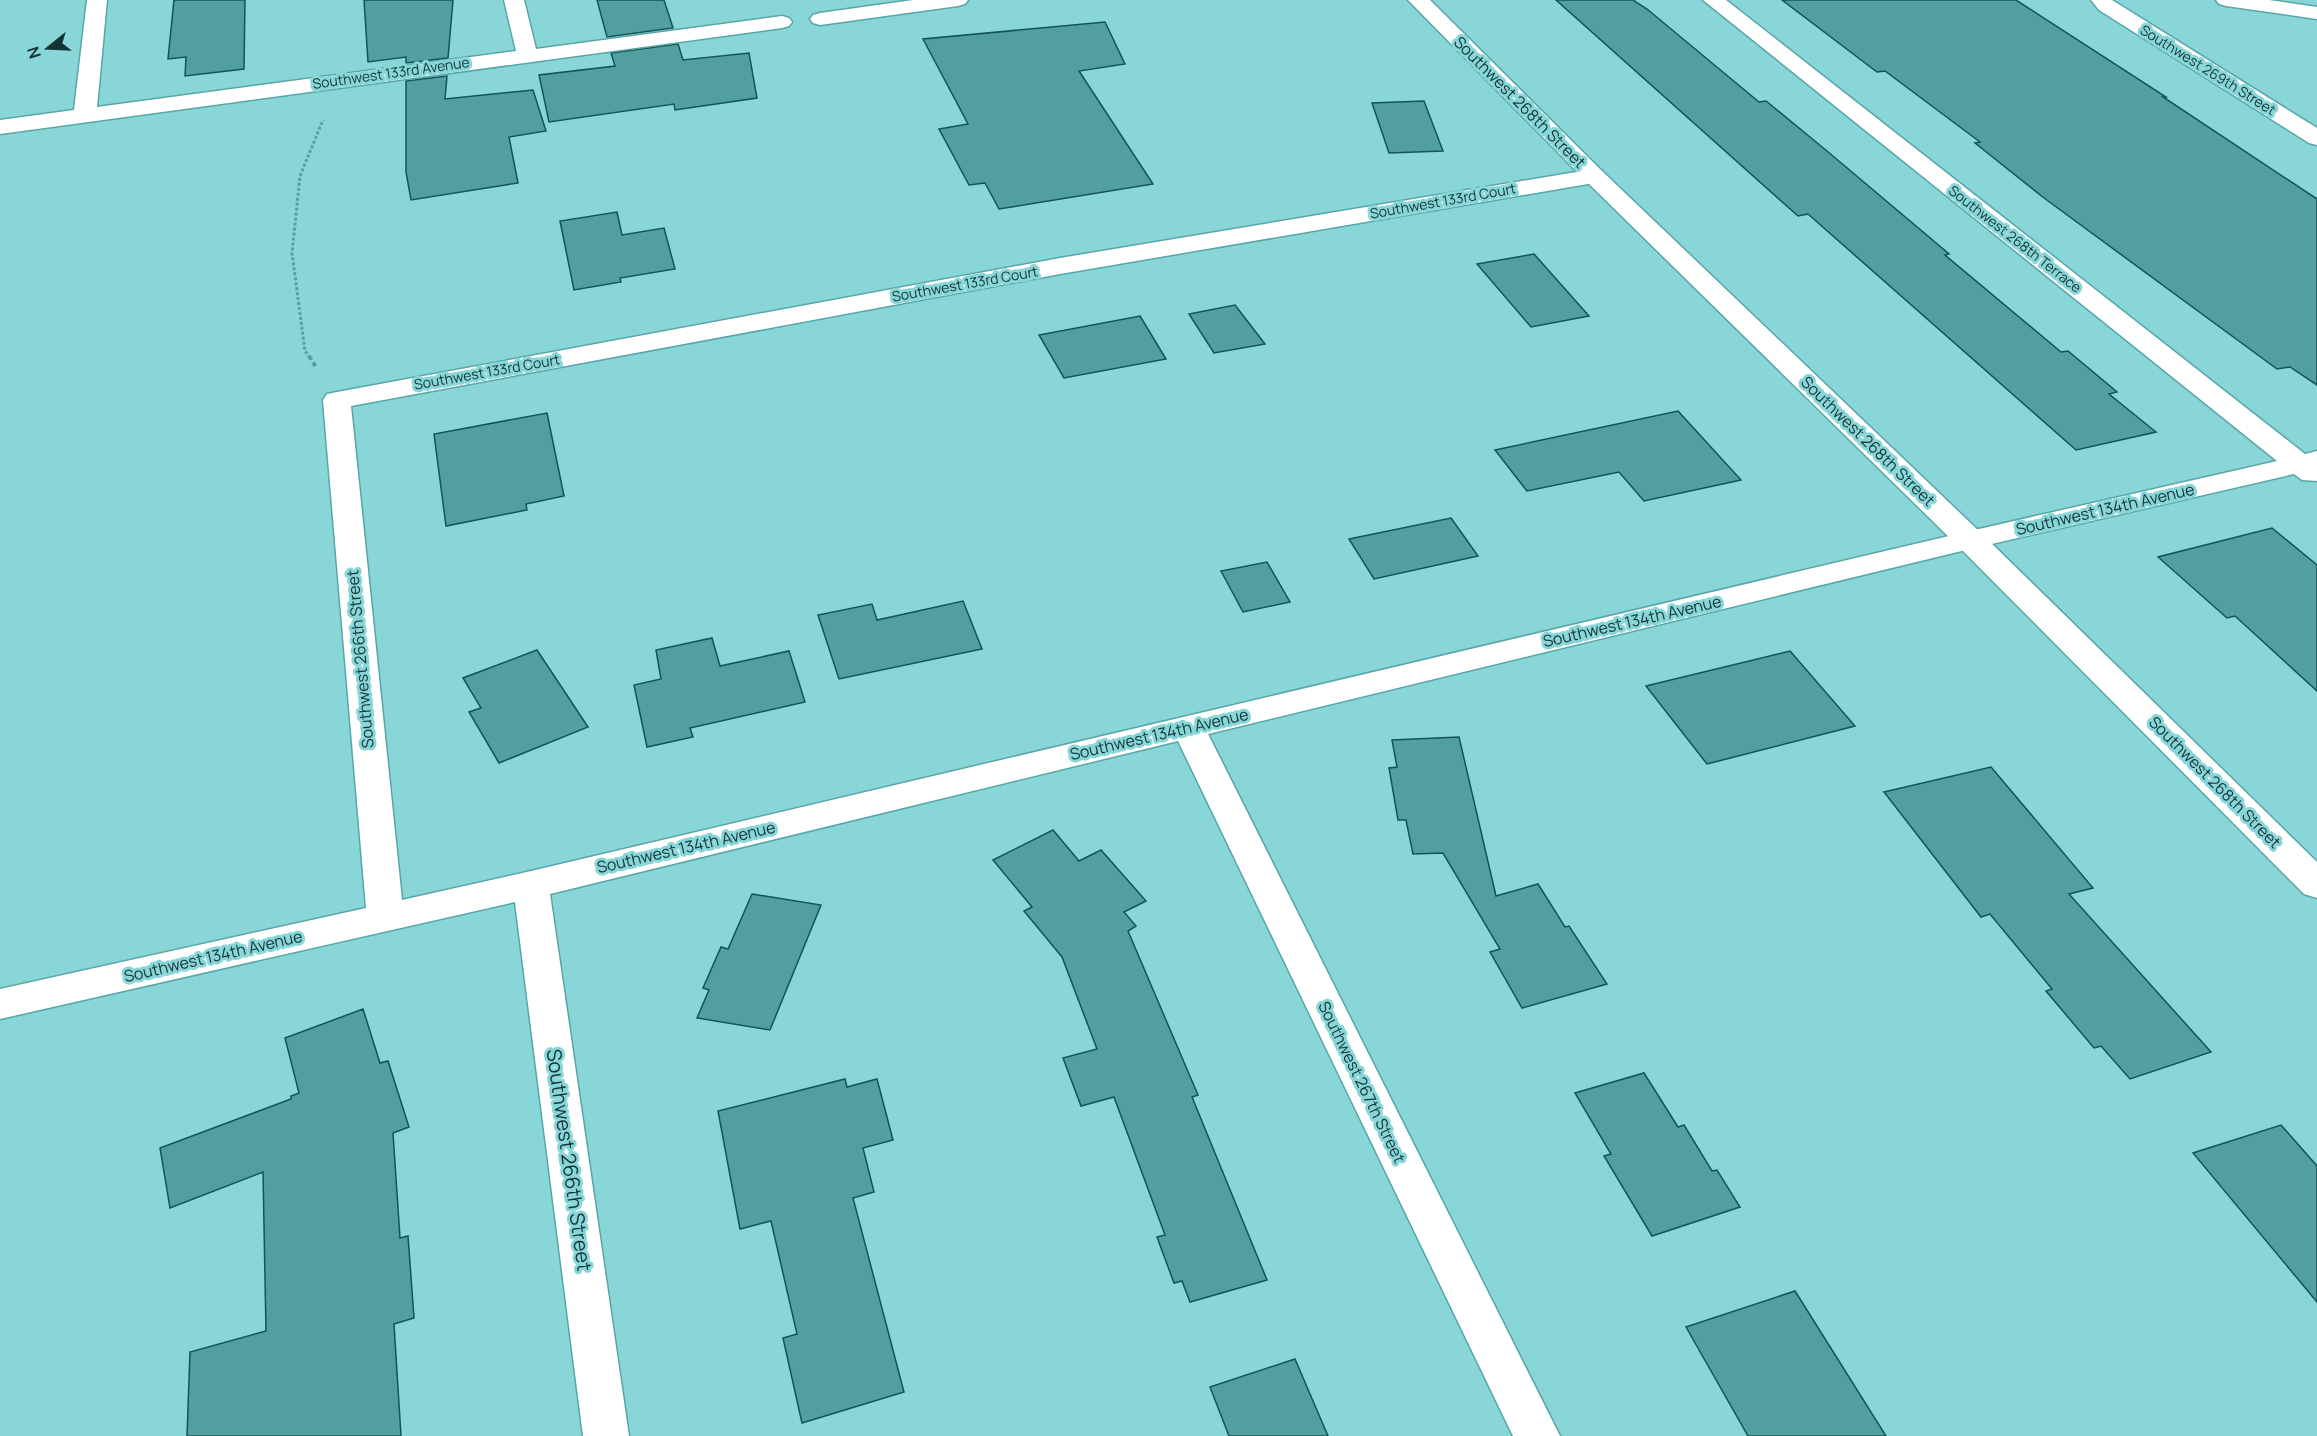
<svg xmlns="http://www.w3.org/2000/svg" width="2317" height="1436" font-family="Manrope,sans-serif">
<rect width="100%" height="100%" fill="#88d6d8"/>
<g fill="#519fa1" stroke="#145456" stroke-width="1.5">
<polygon points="174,0 245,0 244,69 185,76 186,57 168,59"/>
<polygon points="364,0 453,0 448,58 406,63 406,57 368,62"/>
<polygon points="597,0 664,0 673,28 607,37"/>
<polygon points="1556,0 1633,0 1647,9 1759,102 1766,101 1827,151 1949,254 1945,255 2061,352 2068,351 2117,392 2109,394 2156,432 2076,450 1808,214 1798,216"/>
<polygon points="1782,0 2016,0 2166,97 2163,97 2317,199 2317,385 2290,367 2277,369 2044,198 1975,143 1980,142 1885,71 1877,72"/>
<polygon points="1105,22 1125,64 1079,71 1153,184 999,209 985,183 969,185 939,129 968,124 923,39"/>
<polygon points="678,44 683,60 749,53 757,98 675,110 674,104 549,122 539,75 615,66 611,53"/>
<polygon points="447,76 445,99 533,90 546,131 509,137 518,183 411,200 406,172 406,81"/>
<polygon points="1424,101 1443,151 1389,153 1372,103"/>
<polygon points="617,212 622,235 664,228 675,269 620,278 621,282 574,290 560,221"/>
<polygon points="1534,254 1589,316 1531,327 1477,264"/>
<polygon points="1235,305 1265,344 1214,353 1189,314"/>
<polygon points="1140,316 1166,359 1064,378 1039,335"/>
<polygon points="1678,411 1741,480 1644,501 1619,472 1527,491 1495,450"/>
<polygon points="547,413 564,496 526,504 527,510 446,526 434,434"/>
<polygon points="1451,518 1478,556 1374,579 1349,539"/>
<polygon points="2272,528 2317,565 2317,691 2235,616 2227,618 2158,557"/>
<polygon points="1267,562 1290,602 1243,612 1221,571"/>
<polygon points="963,601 982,649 839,679 818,615 872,604 877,620"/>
<polygon points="712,638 720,666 789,651 805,702 690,728 693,737 647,747 634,685 661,679 656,650"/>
<polygon points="537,650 588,727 499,763 469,712 481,708 463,678"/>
<polygon points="1790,651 1855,726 1707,764 1646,686"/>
<polygon points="1459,737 1496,896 1538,884 1565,927 1569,926 1607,984 1522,1008 1490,952 1500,949 1443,853 1413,854 1406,820 1398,820 1389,768 1397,767 1392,740"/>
<polygon points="1991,767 2093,888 2069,894 2211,1052 2130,1079 2101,1046 2094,1048 2046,991 2052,989 1990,914 1981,917 1884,792"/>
<polygon points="1053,830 1079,861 1101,850 1146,901 1124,912 1136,926 1128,931 1198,1095 1192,1097 1267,1280 1190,1302 1182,1281 1174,1283 1157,1237 1165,1235 1114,1097 1081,1106 1063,1058 1097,1049 1062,957 1024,911 1032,907 993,860"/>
<polygon points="752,894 821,905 770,1030 697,1018 709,990 703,988 721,947 728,949"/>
<polygon points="363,1009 380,1063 388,1061 409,1127 393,1133 400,1238 408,1236 414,1318 394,1324 401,1436 187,1436 190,1352 266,1331 263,1172 170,1208 160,1148 291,1099 291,1096 299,1093 285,1038"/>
<polygon points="1644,1073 1678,1127 1684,1125 1712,1171 1717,1170 1740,1207 1652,1236 1604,1156 1611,1154 1575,1093"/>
<polygon points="845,1079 847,1087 877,1079 893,1140 863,1148 874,1192 853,1198 904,1392 802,1423 783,1338 797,1334 771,1221 740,1229 718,1111"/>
<polygon points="2281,1125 2317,1166 2317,1302 2193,1153"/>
<polygon points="1795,1291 1886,1436 1748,1436 1686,1327"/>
<polygon points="1295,1359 1328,1436 1229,1436 1210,1387"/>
</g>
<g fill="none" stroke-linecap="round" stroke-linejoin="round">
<defs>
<g id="minor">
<polygon points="87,0 107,0 97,107 516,51 504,0 524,0 536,49 782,16 789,18 792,22 789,26 782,28 0,134 0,120 74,110"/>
<polygon points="913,0 968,0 965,4 958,6 820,25 813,23 810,19 813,15 820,13"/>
<polygon points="1703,0 1726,0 2305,454 2317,451 2317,481 2302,480 2294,474 1970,549 1208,734 1560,1436 1513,1436 1178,741 550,894 629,1436 583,1436 515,902 0,1019 0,989 366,908 323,400 327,394 337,392 1060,258 1594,169 1602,171 1606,176 1602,181 1594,183 1060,274 351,406 402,900 531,871 1970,531 2277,461"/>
<polygon points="2091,0 2112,0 2317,128 2317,145 2309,143 2099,10"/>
<polygon points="2216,0 2269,0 2317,7 2317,19 2226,6 2219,4"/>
</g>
<polygon id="major" points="1408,0 1430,0 1602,171 1981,533 2317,862 2317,898 2304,894 1959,547 1586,181"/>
</defs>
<use href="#minor" stroke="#58a6a8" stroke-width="3"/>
<use href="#major" stroke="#58a6a8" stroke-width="3"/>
<polyline stroke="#5f9d9f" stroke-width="3" stroke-dasharray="3 2" stroke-linecap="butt" points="310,358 305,351 292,253 300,176 323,120"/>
<polyline stroke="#5f9d9f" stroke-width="4" stroke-dasharray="4.5 3" stroke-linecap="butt" points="309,356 316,367"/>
<use href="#minor" fill="#fff" fill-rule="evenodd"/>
<use href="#major" fill="#fff" fill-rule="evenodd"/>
</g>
<g text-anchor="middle" stroke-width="6" stroke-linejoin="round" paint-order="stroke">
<g font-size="14" fill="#143536" stroke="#88d6d8">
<text transform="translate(2208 70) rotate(32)" y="5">Southwest 269th Street</text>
<text transform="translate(391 73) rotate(-8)" y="5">Southwest 133rd Avenue</text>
<text transform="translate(1443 201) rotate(-10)" y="5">Southwest 133rd Court</text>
<text transform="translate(2015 239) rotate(38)" y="5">Southwest 268th Terrace</text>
<text transform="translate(965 284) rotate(-10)" y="5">Southwest 133rd Court</text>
<text transform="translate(487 372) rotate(-10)" y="5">Southwest 133rd Court</text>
</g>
<g font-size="16" fill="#143536" stroke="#88d6d8">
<text transform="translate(1520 102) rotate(45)" y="6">Southwest 268th Street</text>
<text transform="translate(1868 441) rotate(44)" y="6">Southwest 268th Street</text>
<text transform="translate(2105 509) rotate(-13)" y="6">Southwest 134th Avenue</text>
<text transform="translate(1632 621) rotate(-13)" y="6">Southwest 134th Avenue</text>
<text transform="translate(360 659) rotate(-95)" y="6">Southwest 266th Street</text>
<text transform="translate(1159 734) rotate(-13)" y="6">Southwest 134th Avenue</text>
<text transform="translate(2215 782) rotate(45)" y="6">Southwest 268th Street</text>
<text transform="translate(686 847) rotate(-13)" y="6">Southwest 134th Avenue</text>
<text transform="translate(213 956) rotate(-13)" y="6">Southwest 134th Avenue</text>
<text transform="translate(1362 1082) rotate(64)" y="6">Southwest 267th Street</text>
</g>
<g font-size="20" fill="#143536" stroke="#88d6d8">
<text transform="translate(569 1160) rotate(82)" y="7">Southwest 266th Street</text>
</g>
</g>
<g transform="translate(48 48) rotate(252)" stroke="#88d6d8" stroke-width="4.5" paint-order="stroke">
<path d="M0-4.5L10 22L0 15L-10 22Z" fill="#143536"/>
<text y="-9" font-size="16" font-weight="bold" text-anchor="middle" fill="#143536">N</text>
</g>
</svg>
